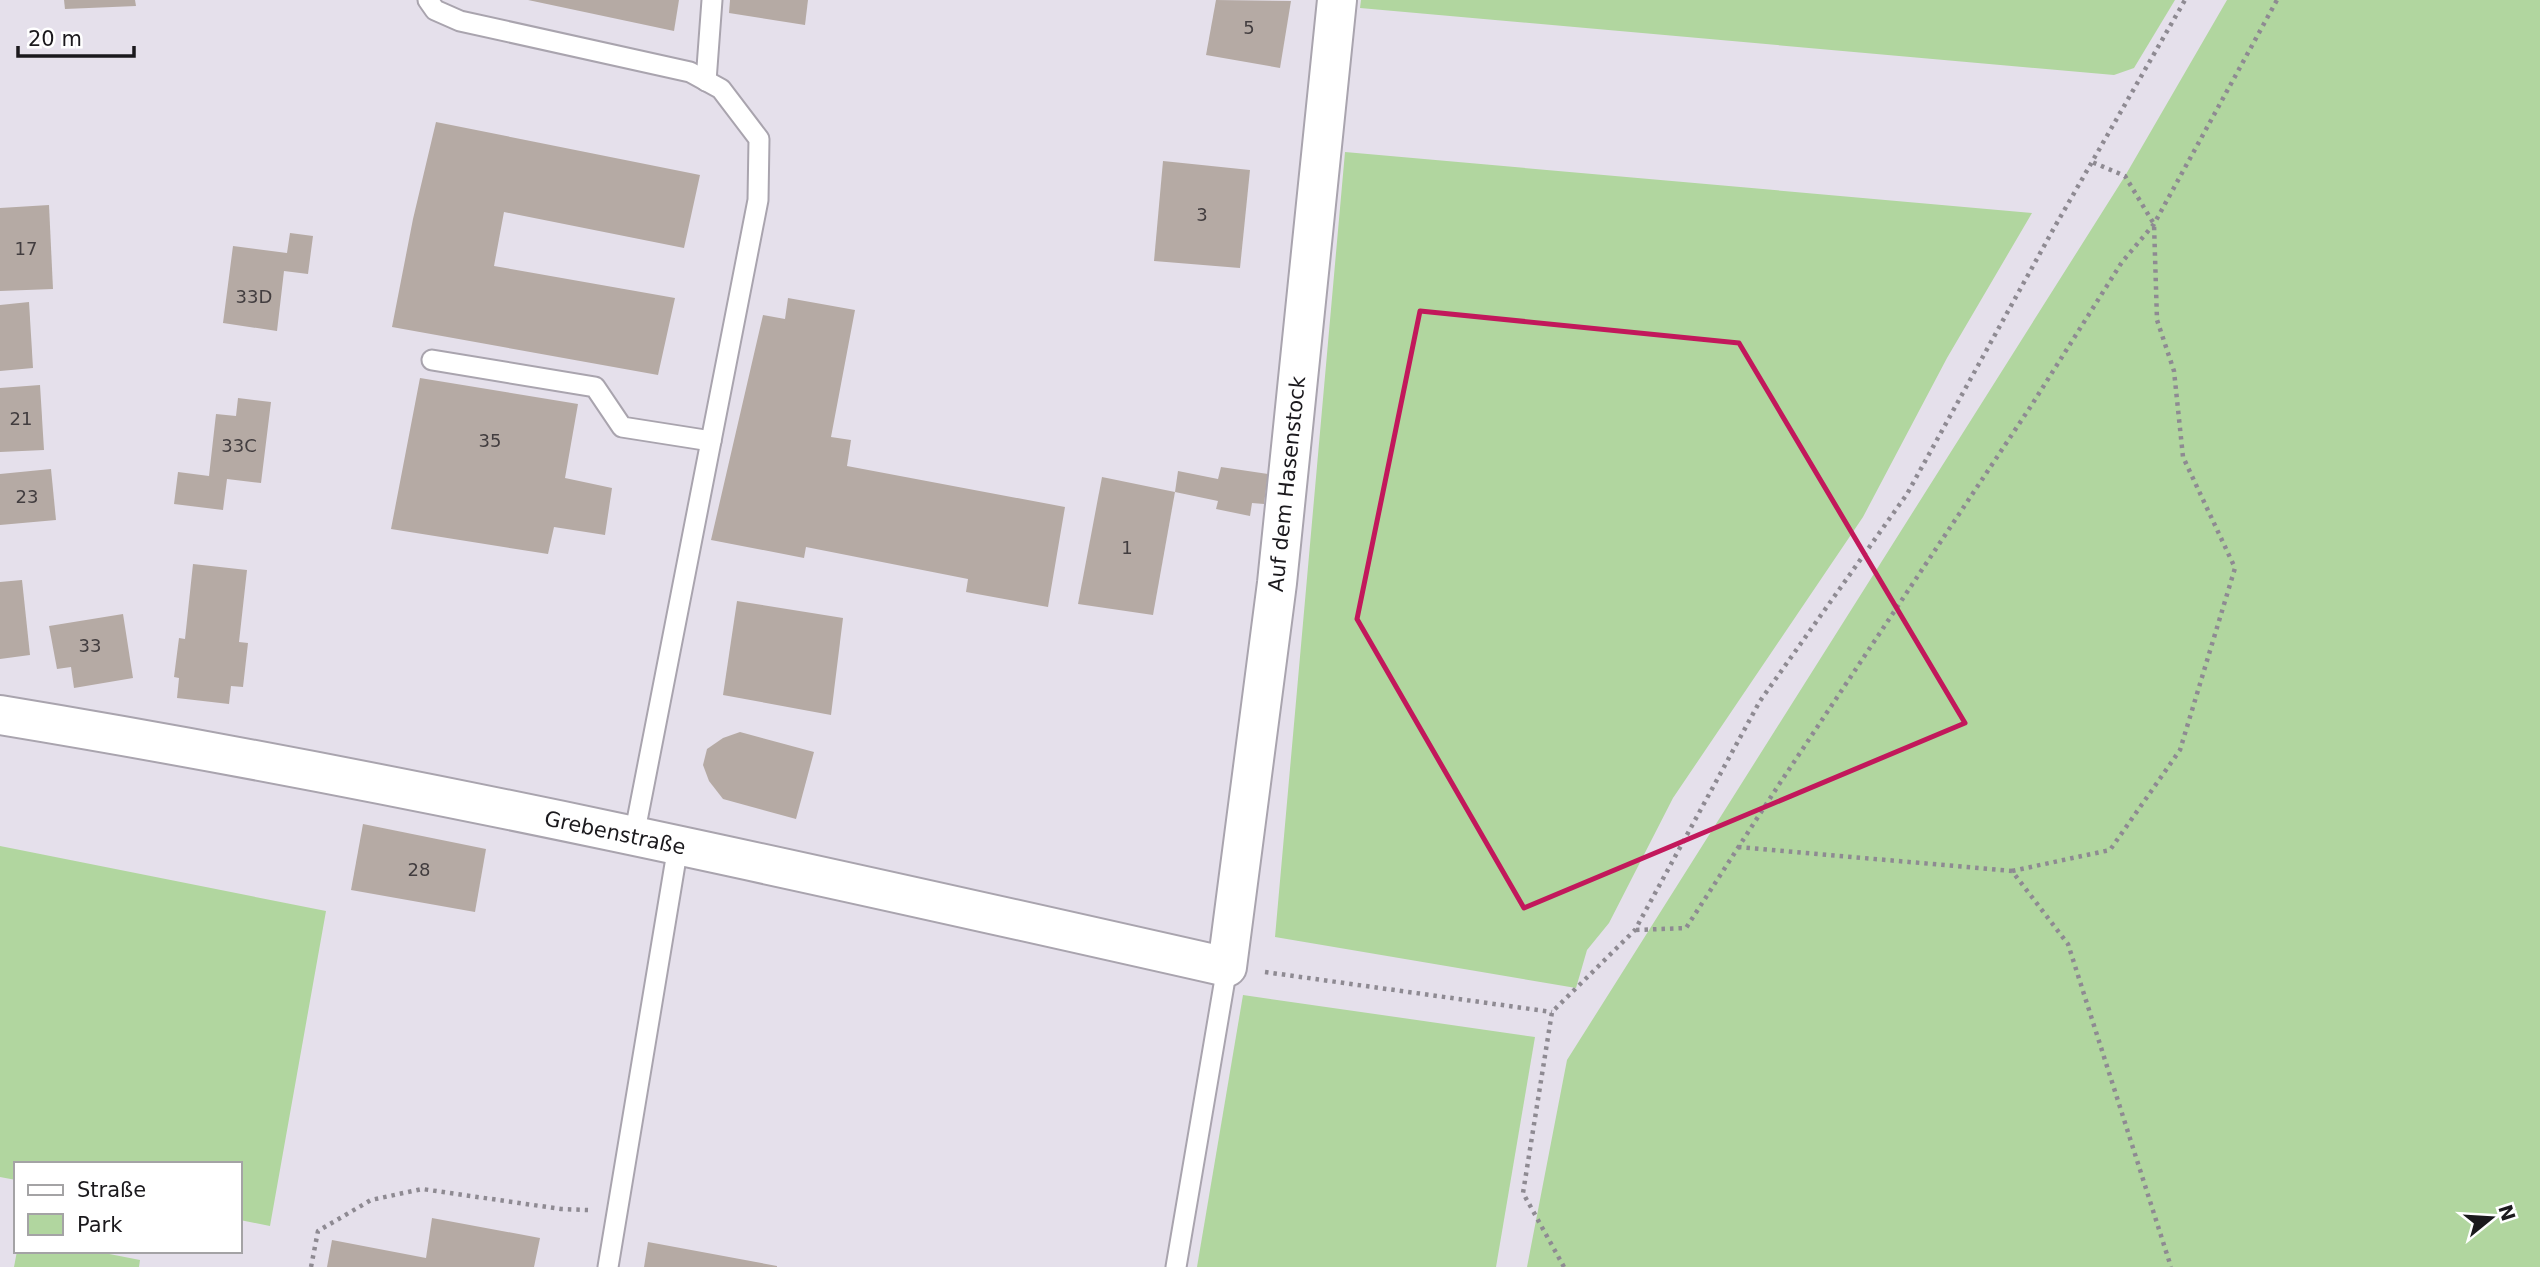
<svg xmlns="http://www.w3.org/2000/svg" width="2540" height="1267" font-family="'DejaVu Sans',sans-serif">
<rect width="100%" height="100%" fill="#e5e0eb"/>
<g fill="#b1d69f">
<polygon points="1361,0 2175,0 2134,68 2114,75 1360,8"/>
<polygon points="2227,0 2540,0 2540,1267 1527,1267 1567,1060 2125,176"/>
<polygon points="1345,152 2032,213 1947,358 1863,517 1673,798 1609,923 1587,950 1576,988 1275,937"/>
<polygon points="0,846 326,911 270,1226 240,1220 240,1164 16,1164 16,1180 0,1177"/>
<polygon points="1243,995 1535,1037 1496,1267 1197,1267"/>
<polygon points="17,1251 94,1251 140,1260 139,1267 14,1267"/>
</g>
<g fill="#b5aaa4">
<polygon points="64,0 135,0 136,6 65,9"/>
<polygon points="528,0 679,0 674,31"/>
<polygon points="730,0 808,0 805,25 729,13"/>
<polygon points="1216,0 1291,1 1280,68 1206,55"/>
<polygon points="436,122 700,175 684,248 504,212 494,266 675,298 658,375 392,327 413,219"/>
<polygon points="1163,161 1250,170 1240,268 1154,261"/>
<polygon points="49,205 53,289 0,291 0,208"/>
<polygon points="290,233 313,236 308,274 284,271 277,331 223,323 233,246 287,253"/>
<polygon points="788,298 855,310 831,437 851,440 847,466 1065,507 1048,607 966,592 968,579 806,547 804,558 711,540 763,315 785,319"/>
<polygon points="29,302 33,368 0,371 0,305"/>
<polygon points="420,378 578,404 565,478 612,488 605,535 554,527 548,554 391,529"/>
<polygon points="40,385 44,450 0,452 0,388"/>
<polygon points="238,398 271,402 261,483 227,479 223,510 174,504 178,472 209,476 216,414 236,416"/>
<polygon points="1221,467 1268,474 1264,504 1252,503 1250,516 1216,509 1218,501 1175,492 1178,471 1218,479"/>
<polygon points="51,469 56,520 0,525 0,474"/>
<polygon points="1102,477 1175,492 1153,615 1078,604"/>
<polygon points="193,564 247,570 239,642 248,643 243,687 231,686 229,704 177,698 179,678 174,677 179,638 185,639"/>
<polygon points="22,580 30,655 0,659 0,582"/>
<polygon points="737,601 843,618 831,715 723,695"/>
<polygon points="123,614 133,678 74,688 71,667 57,669 49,626"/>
<polygon points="740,732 814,752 796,819 723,799 709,781 703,765 707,749 723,738"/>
<polygon points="363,824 486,849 475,912 351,890"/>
<polygon points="432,1218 540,1238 534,1267 327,1267 332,1240 426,1258"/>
<polygon points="648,1242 777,1266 777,1267 644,1267"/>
</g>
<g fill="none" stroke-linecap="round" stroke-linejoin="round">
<defs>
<g id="lane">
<polyline points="428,0 435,10 460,21 690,72 721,89 759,139 758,200 634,836"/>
<polyline points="706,81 712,0"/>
<polyline points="432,360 595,387 622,427 711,441"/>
<polyline points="608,1267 678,846"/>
<polyline points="1176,1267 1227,967"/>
</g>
<path id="street" d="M0,715C412,783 820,875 1227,967L1277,583L1337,0"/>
</defs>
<use href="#lane" stroke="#a9a4ae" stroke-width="23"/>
<use href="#street" stroke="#a9a4ae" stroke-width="42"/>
<g stroke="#8e8a92" stroke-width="4.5" stroke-dasharray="3.5 5" stroke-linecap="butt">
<polyline points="1738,847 2012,871 2068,944 2171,1267"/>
<polyline points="2012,871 2110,850 2180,750 2235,568 2183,457 2174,371 2157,320 2154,224 2125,176 2092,162"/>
<polyline points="1636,930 1686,928 1778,786 2031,406 2122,262 2154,224 2277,0"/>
<polyline points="1265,972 1552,1012"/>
<polyline points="311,1267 318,1231 371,1200 422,1189 561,1209 588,1210"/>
<polyline points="1564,1267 1523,1193 1552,1012 1635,930 1760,701 1907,494 2054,228 2185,0"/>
</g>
<use href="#lane" stroke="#fff" stroke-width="19"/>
<use href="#street" stroke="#fff" stroke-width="38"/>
</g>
<path fill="none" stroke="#c2185b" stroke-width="5" stroke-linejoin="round" d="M1420,311L1739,343L1965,723L1524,908L1357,619Z"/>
<g text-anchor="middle" stroke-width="6" stroke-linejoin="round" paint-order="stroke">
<g font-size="18" fill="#423d3f">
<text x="1249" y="34">5</text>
<text x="1202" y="221">3</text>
<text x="26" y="255">17</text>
<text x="254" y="303">33D</text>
<text x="21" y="425">21</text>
<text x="490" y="447">35</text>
<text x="239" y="452">33C</text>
<text x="27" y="503">23</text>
<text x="1127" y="554">1</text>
<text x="90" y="652">33</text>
<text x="419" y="876">28</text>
</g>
<g font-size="21" fill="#1b191d" stroke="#fff">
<text transform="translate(1287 484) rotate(-84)" y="7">Auf dem Hasenstock</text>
<text transform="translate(615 833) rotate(12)" y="7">Grebenstraße</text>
</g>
</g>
<rect x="14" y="1162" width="228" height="91" fill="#ffffff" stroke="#a4a3a5" stroke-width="2"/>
<rect x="28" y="1185" width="35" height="10" fill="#ffffff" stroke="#a4a3a5" stroke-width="2"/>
<text x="77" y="1197" font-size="21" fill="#1b191d">Straße</text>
<rect x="28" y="1214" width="35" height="21" fill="#b1d69f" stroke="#a4a3a5" stroke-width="2"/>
<text x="77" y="1232" font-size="21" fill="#1b191d">Park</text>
<g transform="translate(2491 1218) rotate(72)" stroke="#ffffff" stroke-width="5" paint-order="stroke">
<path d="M0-5L12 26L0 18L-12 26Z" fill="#1b191d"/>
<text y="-10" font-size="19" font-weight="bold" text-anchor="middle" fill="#1b191d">N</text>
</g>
<path d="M18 46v10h116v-10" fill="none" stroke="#1b191d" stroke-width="3.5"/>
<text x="28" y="46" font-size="21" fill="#1b191d" stroke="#ffffff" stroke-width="5" paint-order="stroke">20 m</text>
</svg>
